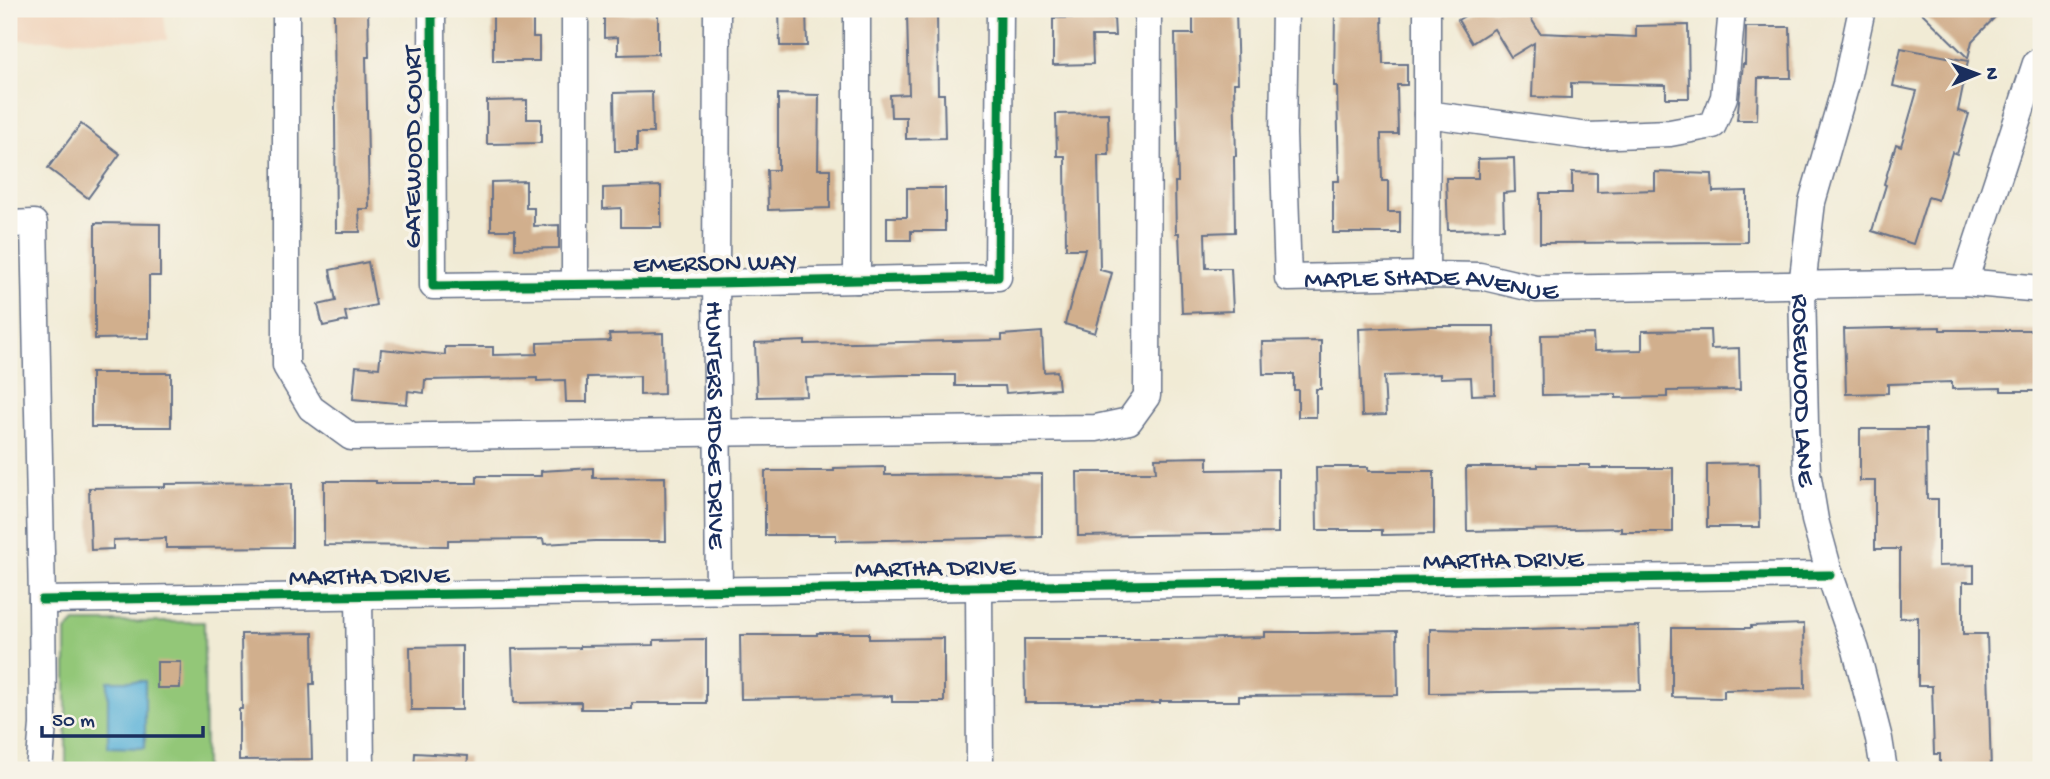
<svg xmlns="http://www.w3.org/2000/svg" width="2050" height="779" font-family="'Gochi Hand',sans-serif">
<rect width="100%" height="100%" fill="#f7f3e8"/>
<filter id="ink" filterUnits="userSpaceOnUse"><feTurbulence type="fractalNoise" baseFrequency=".0143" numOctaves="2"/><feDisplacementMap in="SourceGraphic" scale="14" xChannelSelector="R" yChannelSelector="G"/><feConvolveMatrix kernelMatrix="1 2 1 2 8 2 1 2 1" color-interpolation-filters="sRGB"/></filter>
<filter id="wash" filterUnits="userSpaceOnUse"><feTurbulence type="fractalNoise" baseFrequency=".00686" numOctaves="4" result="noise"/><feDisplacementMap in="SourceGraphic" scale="28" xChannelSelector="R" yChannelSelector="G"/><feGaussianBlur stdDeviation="1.57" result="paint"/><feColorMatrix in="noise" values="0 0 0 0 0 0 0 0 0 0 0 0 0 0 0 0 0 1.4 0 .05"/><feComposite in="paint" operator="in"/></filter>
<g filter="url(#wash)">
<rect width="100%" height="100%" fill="#f1ebd5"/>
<polygon fill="#f1d5bd" points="9,9 163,9 167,40 9,40"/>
<polygon fill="#93c778" stroke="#577b6b" stroke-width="2" points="75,622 204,622 205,770 66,770 66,631"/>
<polygon fill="#5cb2d8" stroke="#3c709b" stroke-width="2" points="108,681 145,681 145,748 108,747"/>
<g id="blocks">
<g fill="#d1af8d">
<polygon points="334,9 368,9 369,57 366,57 369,209 359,209 360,232 336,232"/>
<polygon points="500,9 533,9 533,37 539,37 539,61 493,61 493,12 500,12"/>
<polygon points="779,9 806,9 807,46 780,46"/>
<polygon points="1193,9 1236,9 1238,83 1234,83 1236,156 1234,156 1235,232 1205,233 1206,268 1231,268 1233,311 1182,313 1179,233 1176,233 1175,182 1178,182 1175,34 1193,34"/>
<polygon points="1335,9 1382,9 1383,64 1407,64 1407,85 1397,85 1398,134 1381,134 1382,181 1388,181 1388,212 1400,212 1400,233 1333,233 1333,181 1339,181 1337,86 1334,86"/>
<polygon points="1476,9 1525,9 1540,33 1636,37 1636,26 1688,25 1689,98 1666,98 1666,85 1571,83 1571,98 1532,97 1534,43 1511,57 1494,29 1472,43 1458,20"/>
<polygon points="1918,9 2003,9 1972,41 1968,58"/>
<polygon points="937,12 938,94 944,94 945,138 906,139 906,117 891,117 890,95 909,94 907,13"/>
<polygon points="604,13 658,13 658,54 618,55 618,37 604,38"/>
<polygon points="1114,17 1115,36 1092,36 1093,64 1053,65 1053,18"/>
<polygon points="1746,27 1790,27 1791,78 1758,78 1757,120 1737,120 1743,64 1745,64"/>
<polygon points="1901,48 1968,61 1958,111 1969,114 1957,154 1952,152 1938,200 1928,197 1913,244 1872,231 1886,185 1884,184 1896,144 1901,146 1917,91 1893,86"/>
<polygon points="652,92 653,133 637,133 637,151 615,151 614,93"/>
<polygon points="778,94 819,95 818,169 830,169 830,208 768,210 767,170 778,170"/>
<polygon points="527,100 527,119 541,119 541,143 487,144 487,101"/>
<polygon points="1108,113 1109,155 1098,155 1100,270 1112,273 1095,333 1065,324 1085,249 1066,249 1065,156 1057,156 1056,114"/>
<polygon points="81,124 120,154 88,198 48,168"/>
<polygon points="1514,158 1515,192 1503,193 1504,229 1448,230 1446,178 1478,178 1478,159"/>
<polygon points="1572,172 1597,173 1597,192 1655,190 1655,172 1712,174 1713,192 1747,191 1747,242 1540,243 1540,193 1572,193"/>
<polygon points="526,181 526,208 534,208 534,226 559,225 559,248 515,249 515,230 491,230 491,182"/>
<polygon points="661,186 661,227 621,227 621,208 603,209 603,188"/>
<polygon points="907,188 945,188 945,231 911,231 911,240 887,240 887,217 907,217"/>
<polygon points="95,223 160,224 160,276 149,276 149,338 95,339"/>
<polygon points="368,262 376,305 345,312 347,321 323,326 318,305 336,301 330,270"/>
<polygon points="1427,326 1494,326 1495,394 1472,395 1471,377 1440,378 1440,374 1384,376 1386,415 1362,416 1359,329"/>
<polygon points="1940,327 1940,330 2041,330 2041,391 2001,391 2001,388 1952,389 1952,382 1888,384 1888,393 1846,394 1844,329"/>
<polygon points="1710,330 1711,349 1739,348 1740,390 1667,391 1667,397 1616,398 1616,394 1542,395 1541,335 1593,334 1594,351 1642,350 1642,331"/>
<polygon points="1042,332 1044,372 1057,371 1059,389 1006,393 1005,386 955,386 955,375 901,375 806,378 807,396 757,397 755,343 805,341 805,344 1002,340 1002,335"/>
<polygon points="663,333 664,394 640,395 640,376 587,377 587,402 566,402 565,380 537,381 537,378 425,380 424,393 408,391 407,404 353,399 356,366 379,368 381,349 445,355 445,347 493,347 493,355 537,354 537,343 610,341 609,334"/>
<polygon points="1321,341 1321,389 1316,389 1316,417 1298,417 1298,390 1294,390 1294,374 1263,374 1262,342"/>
<rect x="91" y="373" width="80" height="54"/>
<polygon points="1860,429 1926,429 1927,499 1938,499 1938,566 1974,565 1974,582 1963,582 1963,634 1987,634 1991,770 1940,770 1940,754 1934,754 1932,686 1918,686 1918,617 1900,618 1900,549 1875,549 1875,481 1860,481"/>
<polygon points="1208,457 1208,470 1278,469 1278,533 1078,536 1077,472 1156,472 1155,458"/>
<polygon points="1759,463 1760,527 1707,527 1707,464"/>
<polygon points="1538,465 1590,465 1590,468 1673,468 1673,532 1621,532 1621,528 1467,531 1466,467 1538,467"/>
<polygon points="885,467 885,475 1042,474 1042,537 836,541 836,535 765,535 765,471 834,471 834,468"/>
<polygon points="1316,467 1368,467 1368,471 1434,471 1434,534 1382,535 1382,530 1317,530"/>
<polygon points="593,468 593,478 665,477 666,541 595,541 544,544 543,539 448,540 448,546 324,545 324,481 376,481 376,483 477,483 477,476 541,476 541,471"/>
<polygon points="292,483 292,547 166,548 166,538 113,540 113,549 91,550 89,488 165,487 165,484"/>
<polygon points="1804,624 1805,688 1724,690 1724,698 1672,697 1672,628 1751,628 1751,626"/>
<polygon points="1639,626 1641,690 1430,693 1430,629 1482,630"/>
<polygon points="1397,631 1398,695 1239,696 1239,701 1160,701 1160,703 1025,703 1024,639 1187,639 1265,637 1265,632 1316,632 1316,633"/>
<polygon points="313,633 314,684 310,684 312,759 239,760 239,709 242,709 241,634"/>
<polygon points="817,633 869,633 869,639 944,638 944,702 892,702 892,696 741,699 740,635 817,635"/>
<polygon points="706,639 706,703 632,703 632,709 581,709 581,702 514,703 512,649 580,648 580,646 654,645 654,640"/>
<polygon points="462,646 462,710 411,710 410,647"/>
<polygon points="157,662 181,662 180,688 157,688"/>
<polygon points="415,753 468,756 467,770 414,770"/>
</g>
</g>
</g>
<g filter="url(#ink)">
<use href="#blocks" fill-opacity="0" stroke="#667188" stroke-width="2"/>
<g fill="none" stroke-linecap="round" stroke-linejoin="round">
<defs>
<g id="minor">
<polyline points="286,9 286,366 311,408 351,437 1096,428 1129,421 1147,396 1148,9"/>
<polyline points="432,9 433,286 716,283 998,277 1000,9"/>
<path id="s1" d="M717,9L716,283L719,591"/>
<polyline points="857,9 857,280"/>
<path id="s2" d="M1285,9L1283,134L1288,278L1426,275L1480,276L1536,289L1964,282L2041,289"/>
<polyline points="1427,9 1427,114 1588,136 1670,133 1713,125 1724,97 1732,9"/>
<path id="s3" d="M1862,9L1846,84L1812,202L1802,286L1805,425L1807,472L1815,520L1830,575L1856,650L1879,739L1884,770"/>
<polyline points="9,224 34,223 42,600 43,725 39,770"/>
<polyline points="1426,275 1427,114"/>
<polyline points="1964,282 2036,63 2041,63"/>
<polyline points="575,283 575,9"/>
<polyline points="979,586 980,770"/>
<polyline points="359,594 361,770"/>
<path d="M42,600C638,590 1234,585 1830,575"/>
</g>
</defs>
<use href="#minor" stroke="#667188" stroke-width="29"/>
<use href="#minor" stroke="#fff" stroke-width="26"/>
<defs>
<g id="cycleway">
<polyline points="432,9 433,286 716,283 998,277 1000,9"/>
<path d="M42,600C638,590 1234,585 1830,575"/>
</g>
</defs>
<use href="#cycleway" stroke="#f7f3e8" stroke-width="13"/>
<use href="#cycleway" stroke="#00873e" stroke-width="9"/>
</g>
</g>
<g text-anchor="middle" stroke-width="7" stroke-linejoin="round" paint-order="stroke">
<g font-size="26" fill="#1b2f5e" stroke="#f7f3e8">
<text transform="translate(411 147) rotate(-90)" y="9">GATEWOOD COURT</text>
<text transform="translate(715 261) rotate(-1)" y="9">EMERSON WAY</text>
<text dy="9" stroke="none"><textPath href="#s2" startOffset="413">MAPLE SHADE AVENUE</textPath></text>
<text dy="9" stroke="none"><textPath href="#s3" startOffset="388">ROSEWOOD LANE</textPath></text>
<text dy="9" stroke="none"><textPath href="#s1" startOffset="416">HUNTERS RIDGE DRIVE</textPath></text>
<text transform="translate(1503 558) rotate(-1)" y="9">MARTHA DRIVE</text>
<text transform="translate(935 566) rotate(-1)" y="9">MARTHA DRIVE</text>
<text transform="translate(369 574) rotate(-1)" y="9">MARTHA DRIVE</text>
</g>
</g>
<rect width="2050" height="779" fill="none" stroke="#f7f3e8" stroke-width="35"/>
<g transform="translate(1977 74) rotate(89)" stroke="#f7f3e8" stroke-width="5" paint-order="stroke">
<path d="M0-5L12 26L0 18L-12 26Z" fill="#1b2f5e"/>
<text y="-10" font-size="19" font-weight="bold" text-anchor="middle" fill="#1b2f5e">N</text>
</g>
<path d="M42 726v10h161v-10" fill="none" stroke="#1b2f5e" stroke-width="3.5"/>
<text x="52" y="726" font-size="21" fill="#1b2f5e" stroke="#f7f3e8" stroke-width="5" paint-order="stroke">50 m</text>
</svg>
